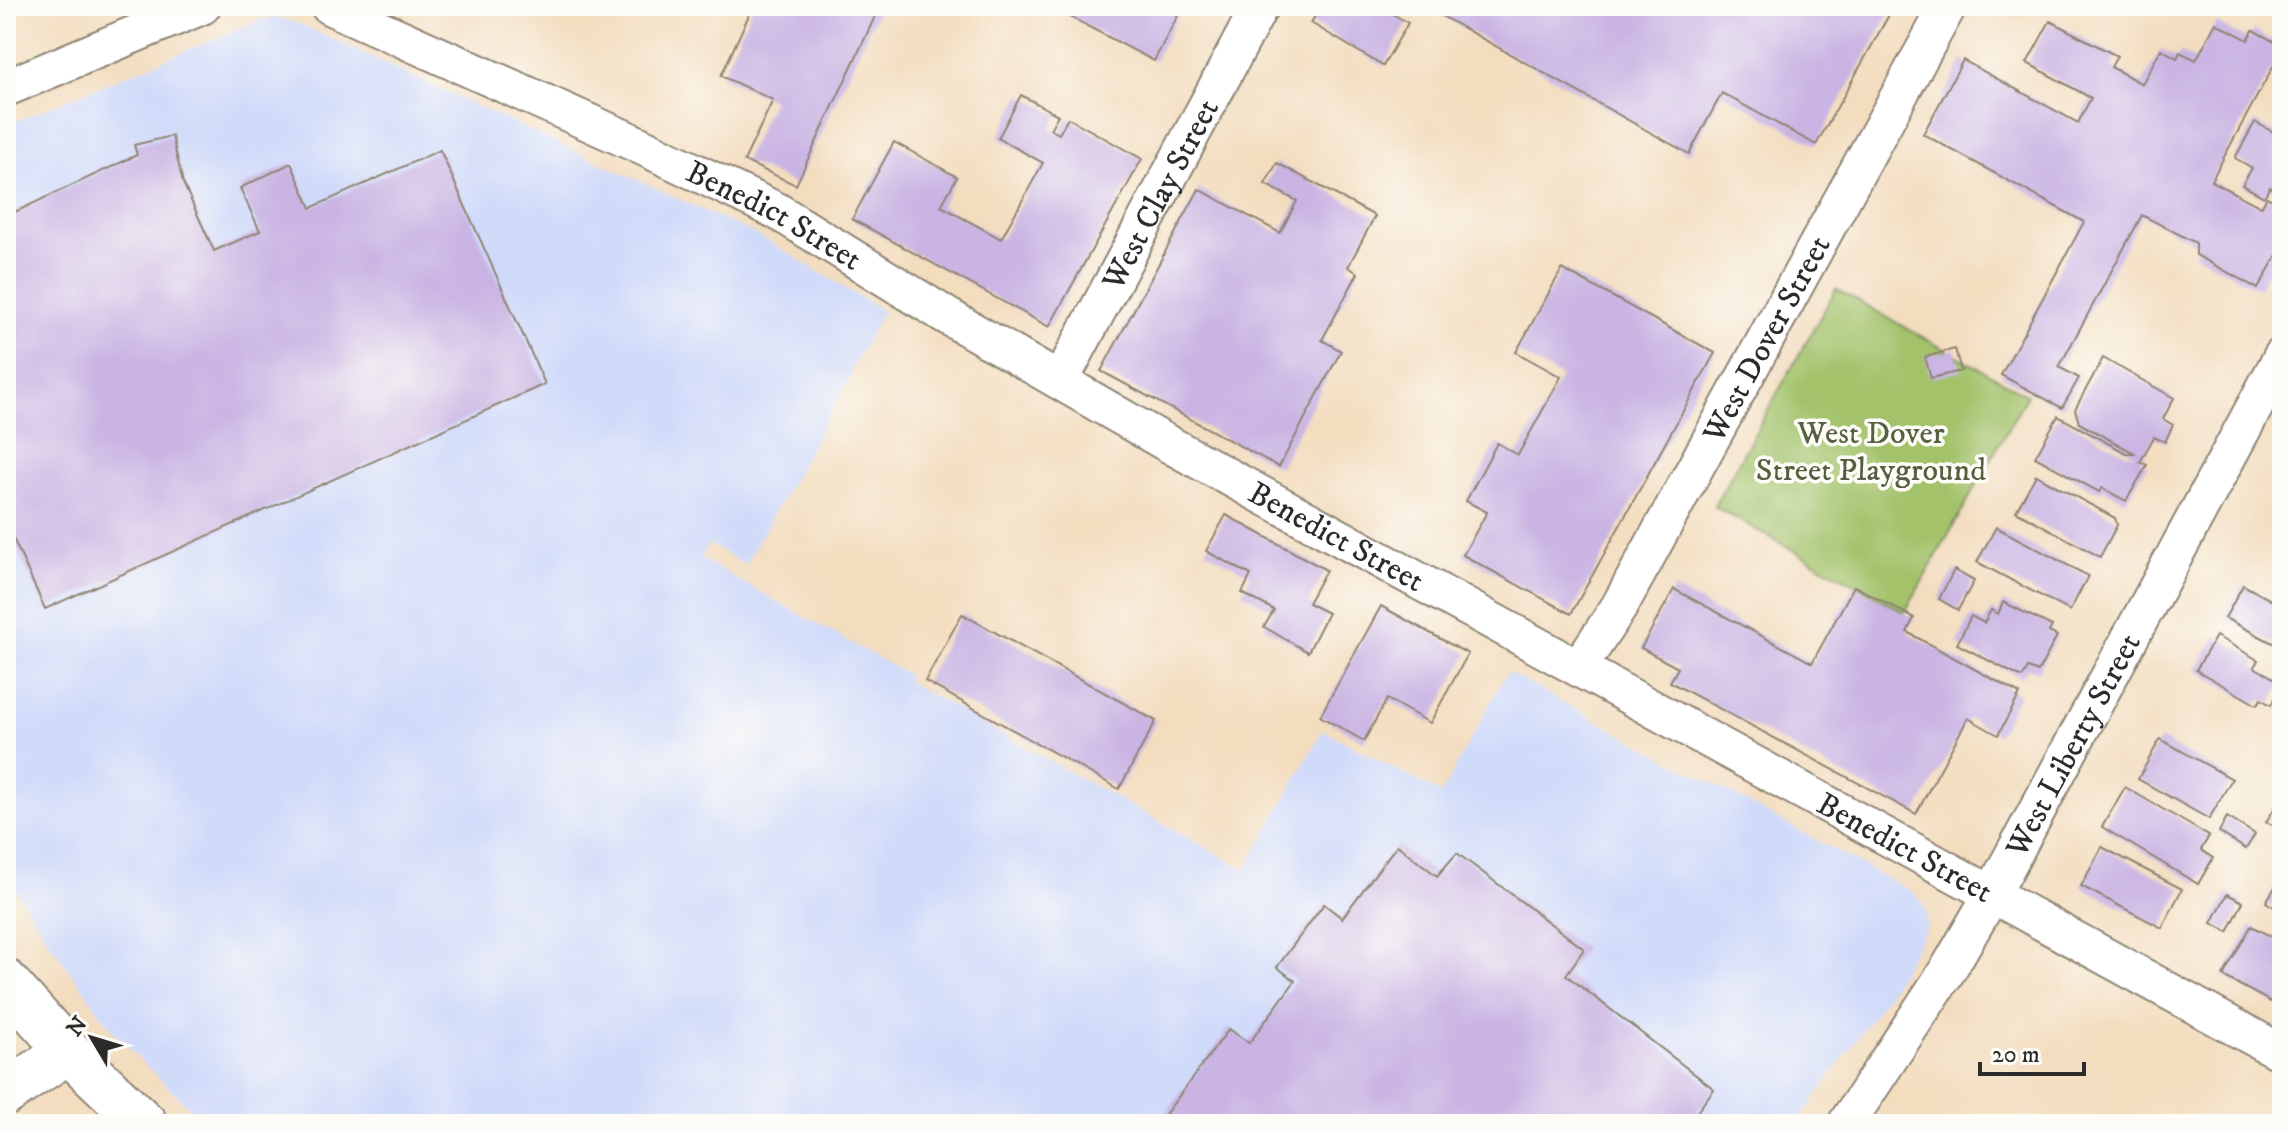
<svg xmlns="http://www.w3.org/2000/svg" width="2288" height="1130" font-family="'IM FELL DW Pica',serif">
<rect width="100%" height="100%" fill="#fdfcf7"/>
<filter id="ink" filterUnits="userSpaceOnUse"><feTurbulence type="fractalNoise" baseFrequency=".0125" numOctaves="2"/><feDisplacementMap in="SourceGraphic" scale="16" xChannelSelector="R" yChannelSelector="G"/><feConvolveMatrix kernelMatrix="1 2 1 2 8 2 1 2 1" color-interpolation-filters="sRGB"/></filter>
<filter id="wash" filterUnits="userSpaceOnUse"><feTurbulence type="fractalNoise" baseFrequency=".006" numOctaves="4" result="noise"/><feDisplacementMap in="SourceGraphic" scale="32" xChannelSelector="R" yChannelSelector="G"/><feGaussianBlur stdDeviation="1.8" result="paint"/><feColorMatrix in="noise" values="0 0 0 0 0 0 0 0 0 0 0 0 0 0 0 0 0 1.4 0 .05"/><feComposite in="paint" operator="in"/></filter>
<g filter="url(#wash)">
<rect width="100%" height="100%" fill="#f3ddbf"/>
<polygon fill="#d0daf9" points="277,18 297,23 761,237 883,311 851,370 853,372 745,565 709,544 700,558 908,675 906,681 1246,870 1323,730 1441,794 1507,672 1912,892 1923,902 1926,910 1926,929 1888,994 1797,1124 207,1124 142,1062 115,1033 46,938 6,874 6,125 260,20"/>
<polygon fill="#a3c26a" stroke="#67764a" stroke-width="2" points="1836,289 2027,395 1905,612 1714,506"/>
<g id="blocks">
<g fill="#c9b4e3">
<polygon points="753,6 880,6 796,185 744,161 773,100 721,76"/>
<polygon points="1049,6 1183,6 1154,61"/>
<polygon points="1321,6 1379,6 1408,23 1383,66 1311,23"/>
<polygon points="1424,6 1878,6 1890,13 1816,145 1722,93 1689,154"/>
<polygon points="2050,21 2117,56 2111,67 2142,84 2161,49 2177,58 2180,52 2196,60 2216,23 2248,40 2253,30 2282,46 2282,50 2211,181 2261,207 2267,197 2282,205 2282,246 2258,289 2196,255 2196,243 2142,215 2059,367 2079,378 2062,408 2001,375 2084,222 1923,134 1963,60 2078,123 2091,98 2027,63"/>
<polygon points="1021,95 1058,115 1050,129 1059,134 1068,118 1142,159 1049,327 852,219 894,142 957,177 941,206 1001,239 1043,163 998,138"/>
<polygon points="2255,122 2282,137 2282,194 2270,187 2264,197 2242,185 2252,168 2235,158"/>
<polygon points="172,136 183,183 214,251 260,231 240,188 291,163 311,208 440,150 545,384 45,609 6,523 6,259 8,258 6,216 137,155 134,145"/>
<polygon points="1277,163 1375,216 1348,267 1358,273 1322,340 1341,351 1279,467 1101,371 1199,189 1280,233 1297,201 1265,184"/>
<polygon points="1562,269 1715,353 1571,614 1463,555 1487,512 1466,501 1497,443 1518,455 1561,377 1516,352"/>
<polygon points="1955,349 1961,371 1931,378 1925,357"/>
<polygon points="2103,358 2174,398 2163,419 2173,425 2165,442 2154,437 2140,462 2147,465 2126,501 2102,488 2099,492 2035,457 2058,416 2126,453 2136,454 2079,423 2075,409"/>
<polygon points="2036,475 2115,518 2117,525 2100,557 2016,511"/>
<polygon points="1226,515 1326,570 1308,603 1328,613 1308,652 1264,627 1274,610 1242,593 1251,575 1206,551"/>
<polygon points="1996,527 2088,576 2070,611 1977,562"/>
<polygon points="1954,570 1974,581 1958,610 1939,599"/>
<polygon points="2243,585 2282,606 2282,648 2225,618"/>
<polygon points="1854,586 1914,618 1907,632 2020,694 1998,735 1968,718 1916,814 1670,682 1678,668 1641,648 1674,589 1812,663"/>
<polygon points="2003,602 2052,626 2049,632 2057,636 2038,672 2028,668 2022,678 1957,644 1971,616 1984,623 1991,610 1998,614"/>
<polygon points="1381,606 1468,654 1430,723 1387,699 1364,741 1320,716"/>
<polygon points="962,614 1156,721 1119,789 925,681"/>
<polygon points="2216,636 2258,660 2254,667 2282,683 2271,705 2261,699 2257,705 2196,670"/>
<polygon points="2160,739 2232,779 2209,819 2138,779"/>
<polygon points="2125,787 2209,836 2201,850 2213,858 2198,884 2102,827"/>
<polygon points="2280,799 2282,800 2282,830 2266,822"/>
<polygon points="2227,817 2255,834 2246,849 2219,832"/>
<polygon points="1397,845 1437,876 1457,853 1584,949 1566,975 1714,1089 1688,1124 1158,1124 1229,1029 1249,1043 1295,981 1277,967 1324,904 1342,918"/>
<polygon points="2102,847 2182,889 2162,928 2081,886"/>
<polygon points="2277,884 2282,888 2282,912 2266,902"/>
<polygon points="2227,894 2243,902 2228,932 2212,923"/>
<polygon points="2251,926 2282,942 2282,1008 2223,976"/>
</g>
</g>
</g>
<g filter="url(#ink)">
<use href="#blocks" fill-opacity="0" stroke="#8f8475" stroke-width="2"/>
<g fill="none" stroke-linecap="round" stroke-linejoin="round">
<defs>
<g id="street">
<path id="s1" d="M329,6L637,144L777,211L947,316L1163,441L2282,1053"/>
<polyline points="6,88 202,6"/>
<path id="s2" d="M1060,381L1260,6"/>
<path id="s3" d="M1579,667L1619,607L1948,6"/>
<path id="s4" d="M1846,1124L1949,968L1992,894L2282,356"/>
</g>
<g id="secondary">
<polyline points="6,982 68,1051 145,1124"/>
<polyline points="6,1093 68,1051"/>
</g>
</defs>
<use href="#street" stroke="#8f8475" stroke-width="40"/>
<use href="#secondary" stroke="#8f8475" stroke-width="48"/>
<use href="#street" stroke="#fff" stroke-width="36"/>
<use href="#secondary" stroke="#fff" stroke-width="44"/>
</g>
</g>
<g text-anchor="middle" stroke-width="7" stroke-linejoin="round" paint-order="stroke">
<g font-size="32" fill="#2b2b2b" stroke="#fdfcf7">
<text dy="11" stroke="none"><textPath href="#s2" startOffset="212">West Clay Street</textPath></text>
<text dy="11" stroke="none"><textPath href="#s1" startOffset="492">Benedict Street</textPath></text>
<text dy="11" stroke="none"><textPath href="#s3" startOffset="378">West Dover Street</textPath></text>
<text dy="11" stroke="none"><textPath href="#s1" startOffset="1140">Benedict Street</textPath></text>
<text dy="11" stroke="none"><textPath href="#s4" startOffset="442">West Liberty Street</textPath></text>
<text dy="11" stroke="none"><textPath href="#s1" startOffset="1788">Benedict Street</textPath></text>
</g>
<g font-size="32" fill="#556041" stroke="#fdfcf7">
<text x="1871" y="443">West Dover<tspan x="1871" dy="37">Street Playground</tspan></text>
</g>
</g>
<rect width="2288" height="1130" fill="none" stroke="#fdfcf7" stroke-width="32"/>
<g transform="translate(92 1038) rotate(308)" stroke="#fdfcf7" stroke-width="6" paint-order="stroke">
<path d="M0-6L14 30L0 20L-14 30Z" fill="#2b2b2b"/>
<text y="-12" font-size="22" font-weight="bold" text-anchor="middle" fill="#2b2b2b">N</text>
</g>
<path d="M1980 1062v12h104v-12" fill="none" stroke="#2b2b2b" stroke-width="4"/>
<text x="1992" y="1062" font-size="24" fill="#2b2b2b" stroke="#fdfcf7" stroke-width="6" paint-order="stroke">20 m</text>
</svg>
